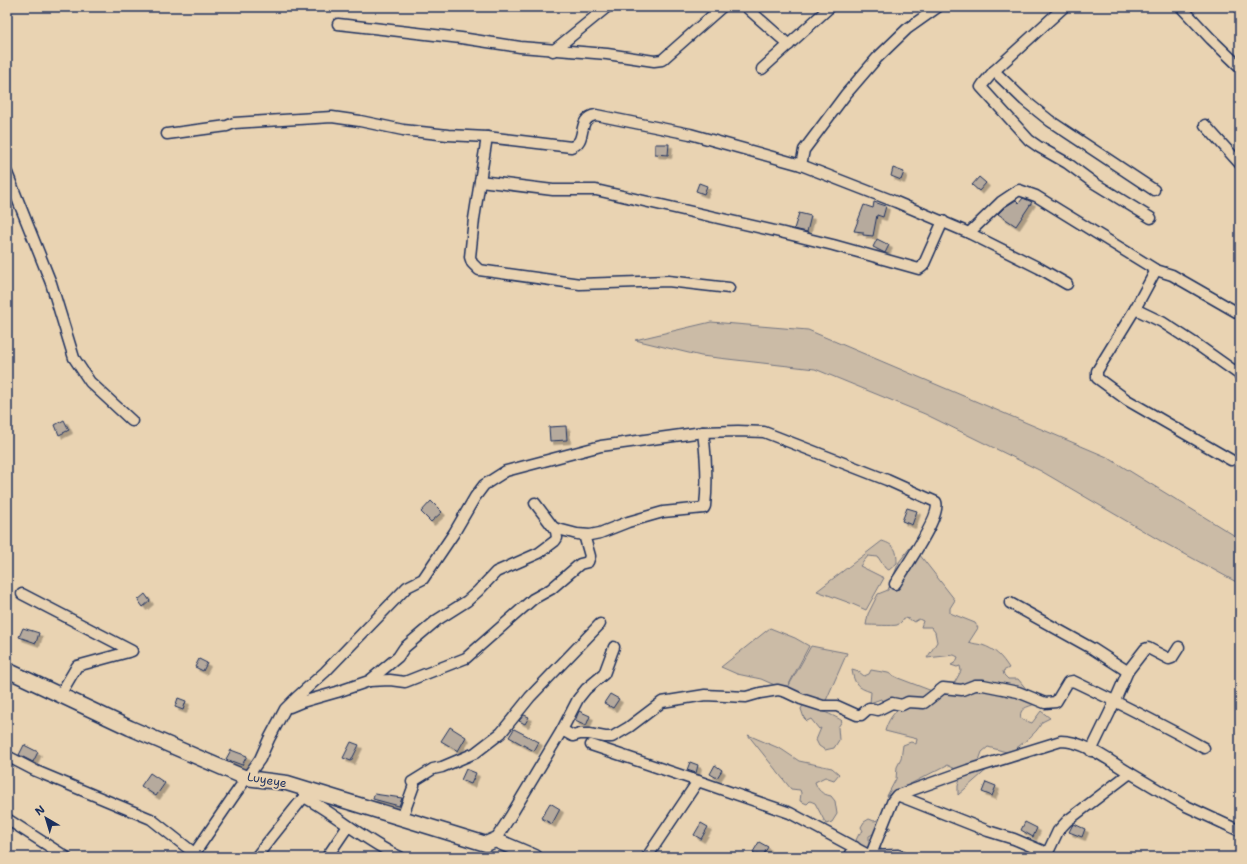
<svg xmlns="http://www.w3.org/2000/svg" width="1247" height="864" font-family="'Shantell Sans',sans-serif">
<defs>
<filter id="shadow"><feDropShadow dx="3.5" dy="3.5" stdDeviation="0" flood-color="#0004"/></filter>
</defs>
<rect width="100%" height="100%" fill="#e9d3b2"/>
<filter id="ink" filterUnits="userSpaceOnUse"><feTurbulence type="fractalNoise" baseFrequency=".025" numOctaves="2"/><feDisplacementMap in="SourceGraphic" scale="8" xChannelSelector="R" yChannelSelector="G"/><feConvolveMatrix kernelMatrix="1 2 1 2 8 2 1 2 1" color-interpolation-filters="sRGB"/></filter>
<g filter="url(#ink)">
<g fill="#cbbba6" stroke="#737582">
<polygon points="711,322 808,330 1107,457 1240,539 1240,584 1159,540 1041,471 925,414 815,369 701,356 635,340"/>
<path d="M882,541C895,545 897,550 897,563L889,570L885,568L878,557L868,556L860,566L884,578L866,610L850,603L817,591Z"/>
<path d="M912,545L955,600L950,608V613L975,623L978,628L969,642C974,644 978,644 982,645C995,649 1002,657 1009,668L1003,671L1004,675L1008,679H1018L1038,703C1029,707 1018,707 1021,719L1032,723L1041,711L1050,718L1042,722C1036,735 1021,744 1010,753L988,747L982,752L978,763L990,767L958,795V786L962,772L947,765L887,796L896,779L897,767L901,759L903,745L911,742L916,744L917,739L885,731C888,721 892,714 901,707L883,705L881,699L870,703L871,692C858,688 854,684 852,670L859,672L864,676L869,674L871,670L888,673L898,678L932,691L951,689L961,671L960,666L957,667L951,665L956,662L958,657L954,655L927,658L937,642L935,632L931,627H921L923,621L919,619L914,622L909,619L904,618C902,621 900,624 897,625C894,626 871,625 866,625L868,614L878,594L888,590L899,562Z"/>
<polygon points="770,628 795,638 809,646 786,690 761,679 737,674 721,667"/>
<polygon points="811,646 847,653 824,705 787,689"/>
<path d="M803,705C809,705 838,717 842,721L838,727L839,740L834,748L825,750L819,746L816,740L821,728L819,729L811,719L807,721L804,718L801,709Z"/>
<path d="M748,735L781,749L799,761L832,768L839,774L834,780L825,777L815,782C818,791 822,794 831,796L835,801L837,814L832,822L826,824L815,803L810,801L807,804L800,801L801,793L800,790L791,789Z"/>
<path d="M884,818L883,825L891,828L887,832C880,831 876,832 869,836V843L878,845L884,852L864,850L856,840L859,834L863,831L861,827L864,822L869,819L874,821Z"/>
</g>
<g fill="#b6aa9d" stroke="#1b2f5e" filter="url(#shadow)">
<polygon points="655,144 669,144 668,155 655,154"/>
<polygon points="893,168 904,172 901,180 891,176"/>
<polygon points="979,177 986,183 979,191 972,185"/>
<polygon points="699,183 707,186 704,194 696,191"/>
<polygon points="1023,198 1032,202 1016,226 998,214 1005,207 1016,200 1019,203"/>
<polygon points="874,202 886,206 883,217 877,215 873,236 863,235 863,232 854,231 864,205 873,208"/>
<polygon points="799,213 811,216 807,232 794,229"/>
<polygon points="877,239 889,245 885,253 873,247"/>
<polygon points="64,420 69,430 59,435 55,425"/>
<polygon points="566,426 567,440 550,441 549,427"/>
<polygon points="431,501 442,512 431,522 421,512"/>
<polygon points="907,508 917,511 912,525 902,521"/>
<polygon points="145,594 150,601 143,607 138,600"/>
<polygon points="23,628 39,633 36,643 19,637"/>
<polygon points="199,659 207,663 203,671 195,667"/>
<polygon points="610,694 619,699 613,708 604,703"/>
<polygon points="178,698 186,701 183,710 175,707"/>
<polygon points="579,711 590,716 586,726 575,721"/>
<polygon points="524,715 529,717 525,724 519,721"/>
<polygon points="450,727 466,737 458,751 441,741"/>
<polygon points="514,729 539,742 534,751 509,737"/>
<polygon points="351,742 359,745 351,761 343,758"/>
<polygon points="24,745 38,752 33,762 19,755"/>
<polygon points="231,750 247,756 242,765 226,759"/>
<polygon points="690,762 698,765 696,773 687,770"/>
<polygon points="715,765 722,770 717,778 710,774"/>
<polygon points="466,769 476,773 471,784 461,780"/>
<polygon points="150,773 165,783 156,796 141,786"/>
<polygon points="986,782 996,786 992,796 982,792"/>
<polygon points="374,794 402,798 399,806 373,799"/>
<polygon points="550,803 560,809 552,824 541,818"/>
<polygon points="1025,822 1037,828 1033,837 1021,830"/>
<polygon points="701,823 708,827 701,839 694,835"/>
<polygon points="1074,824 1085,829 1082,837 1069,832 1072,826"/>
<polygon points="759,842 768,847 762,857 753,852"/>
</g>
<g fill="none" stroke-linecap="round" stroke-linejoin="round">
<defs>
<g id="street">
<polyline points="746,7 789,45"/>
<polyline points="1064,7 994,71 983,84 981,87 1029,140 1039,147 1067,163 1094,183 1151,218"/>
<polyline points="1181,7 1211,39 1240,67"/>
<polyline points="338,24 461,38 520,47 607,54 654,61 662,60 722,7"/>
<polyline points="553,51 607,7"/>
<polyline points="762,69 830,7"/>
<polyline points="994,71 1024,100 1050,121 1154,190"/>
<polyline points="1205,125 1240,164"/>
<path d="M167,134L227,126L234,123L332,117L360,121L403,130L448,135L487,137L571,147C589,142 575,118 596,115L690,134L801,165L896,202L969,233L1001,202L1019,190L1036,196L1156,270L1172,275L1240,314"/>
<polyline points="487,137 474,219 470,257 472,263 479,270 580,284 668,281 729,288"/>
<polyline points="801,165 804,150 846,94 877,58 907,29 938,7"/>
<polyline points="7,173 51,283 74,358 90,382 132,421"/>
<polyline points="480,181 553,190 596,190 784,233 833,245 919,269 923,266 943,221"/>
<polyline points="969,233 1039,268 1067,284"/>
<polyline points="1156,270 1135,309 1162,322 1199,346 1240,375"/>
<polyline points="1135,309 1097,371 1097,378 1127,400 1231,460"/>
<path d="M554,528L577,534L590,535L600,533L628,522L663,512L704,508L705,506C708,481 706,456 703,432"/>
<polyline points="22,594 132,651 77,666 60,695"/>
<polyline points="1010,603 1093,649 1124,669 1128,671"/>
<polyline points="369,681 390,680 405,682 466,658 533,599 551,589 580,564 588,562 590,556 584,535"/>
<polyline points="290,707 302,702 337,692 369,681 398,657 404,648 437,620 467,601 478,591 496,572 539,553 555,541 557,538 556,531 535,503"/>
<path d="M562,730L573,736L580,734H589L605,737H612L629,727L662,702L705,695L746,697L760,693L778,690L786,692L801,699L823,706H837L857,715H861L869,708L878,710L892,703L902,705L908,702L924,703L943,688L962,690L975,685H983L1018,692L1045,703L1056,702L1068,682L1073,681C1117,702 1161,724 1204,748"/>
<polyline points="591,745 698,781"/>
<polyline points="1091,751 1110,712 1128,671 1145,649 1148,648 1169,659 1172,658 1179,647"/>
<polyline points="7,756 36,771 151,819 199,857"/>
<path d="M898,795L968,770L1061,741C1085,741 1111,762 1130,773"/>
<path d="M304,797C337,815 365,841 400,857"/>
<polyline points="402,818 414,785 412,782 433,769 442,767 475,753 501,733 530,697 600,624"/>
<polyline points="7,819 66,857"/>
<polyline points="495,840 510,817 562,730 578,699 586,689 604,674 614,647"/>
<path d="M192,857L233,797L260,759L269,739L285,709L297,697L325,672L407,587L423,579L454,533L475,497L484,485L506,471L601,446L703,432L738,431L764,432L887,480L936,502C942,515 903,571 895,584"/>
<polyline points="256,857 307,793"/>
<polyline points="327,857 348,826"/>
<polyline points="647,857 698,781 790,813 870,856 898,855 902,857"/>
<polyline points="849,857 855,847"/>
<polyline points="870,857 893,800 897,795 988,831 1014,839 1045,852 1049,850 1058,831 1067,821 1130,773 1184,805 1240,831"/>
</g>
<polyline id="secondary" points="7,670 130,728 246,778 287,783 486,844 495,840 535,857"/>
</defs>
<use href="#street" stroke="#1b2f5e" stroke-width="13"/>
<use href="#secondary" stroke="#1b2f5e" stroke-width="17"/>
<use href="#street" stroke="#e9d3b2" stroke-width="10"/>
<use href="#secondary" stroke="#e9d3b2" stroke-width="14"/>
</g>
</g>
<g text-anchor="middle" stroke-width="3.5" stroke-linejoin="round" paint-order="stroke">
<g font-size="12" fill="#1b2f5e" stroke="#e9d3b2">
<text transform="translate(267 780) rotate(10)" y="4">Luyeye</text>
</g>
</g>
<rect width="1247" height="864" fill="none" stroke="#e9d3b2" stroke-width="24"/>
<rect x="12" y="12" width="1223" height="840" fill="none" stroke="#1b2f5e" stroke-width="1.5" filter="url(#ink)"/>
<g transform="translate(46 818) rotate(322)" stroke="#e9d3b2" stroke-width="3" paint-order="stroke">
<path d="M0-3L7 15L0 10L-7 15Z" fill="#1b2f5e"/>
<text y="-6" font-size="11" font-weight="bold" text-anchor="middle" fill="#1b2f5e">N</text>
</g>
</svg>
